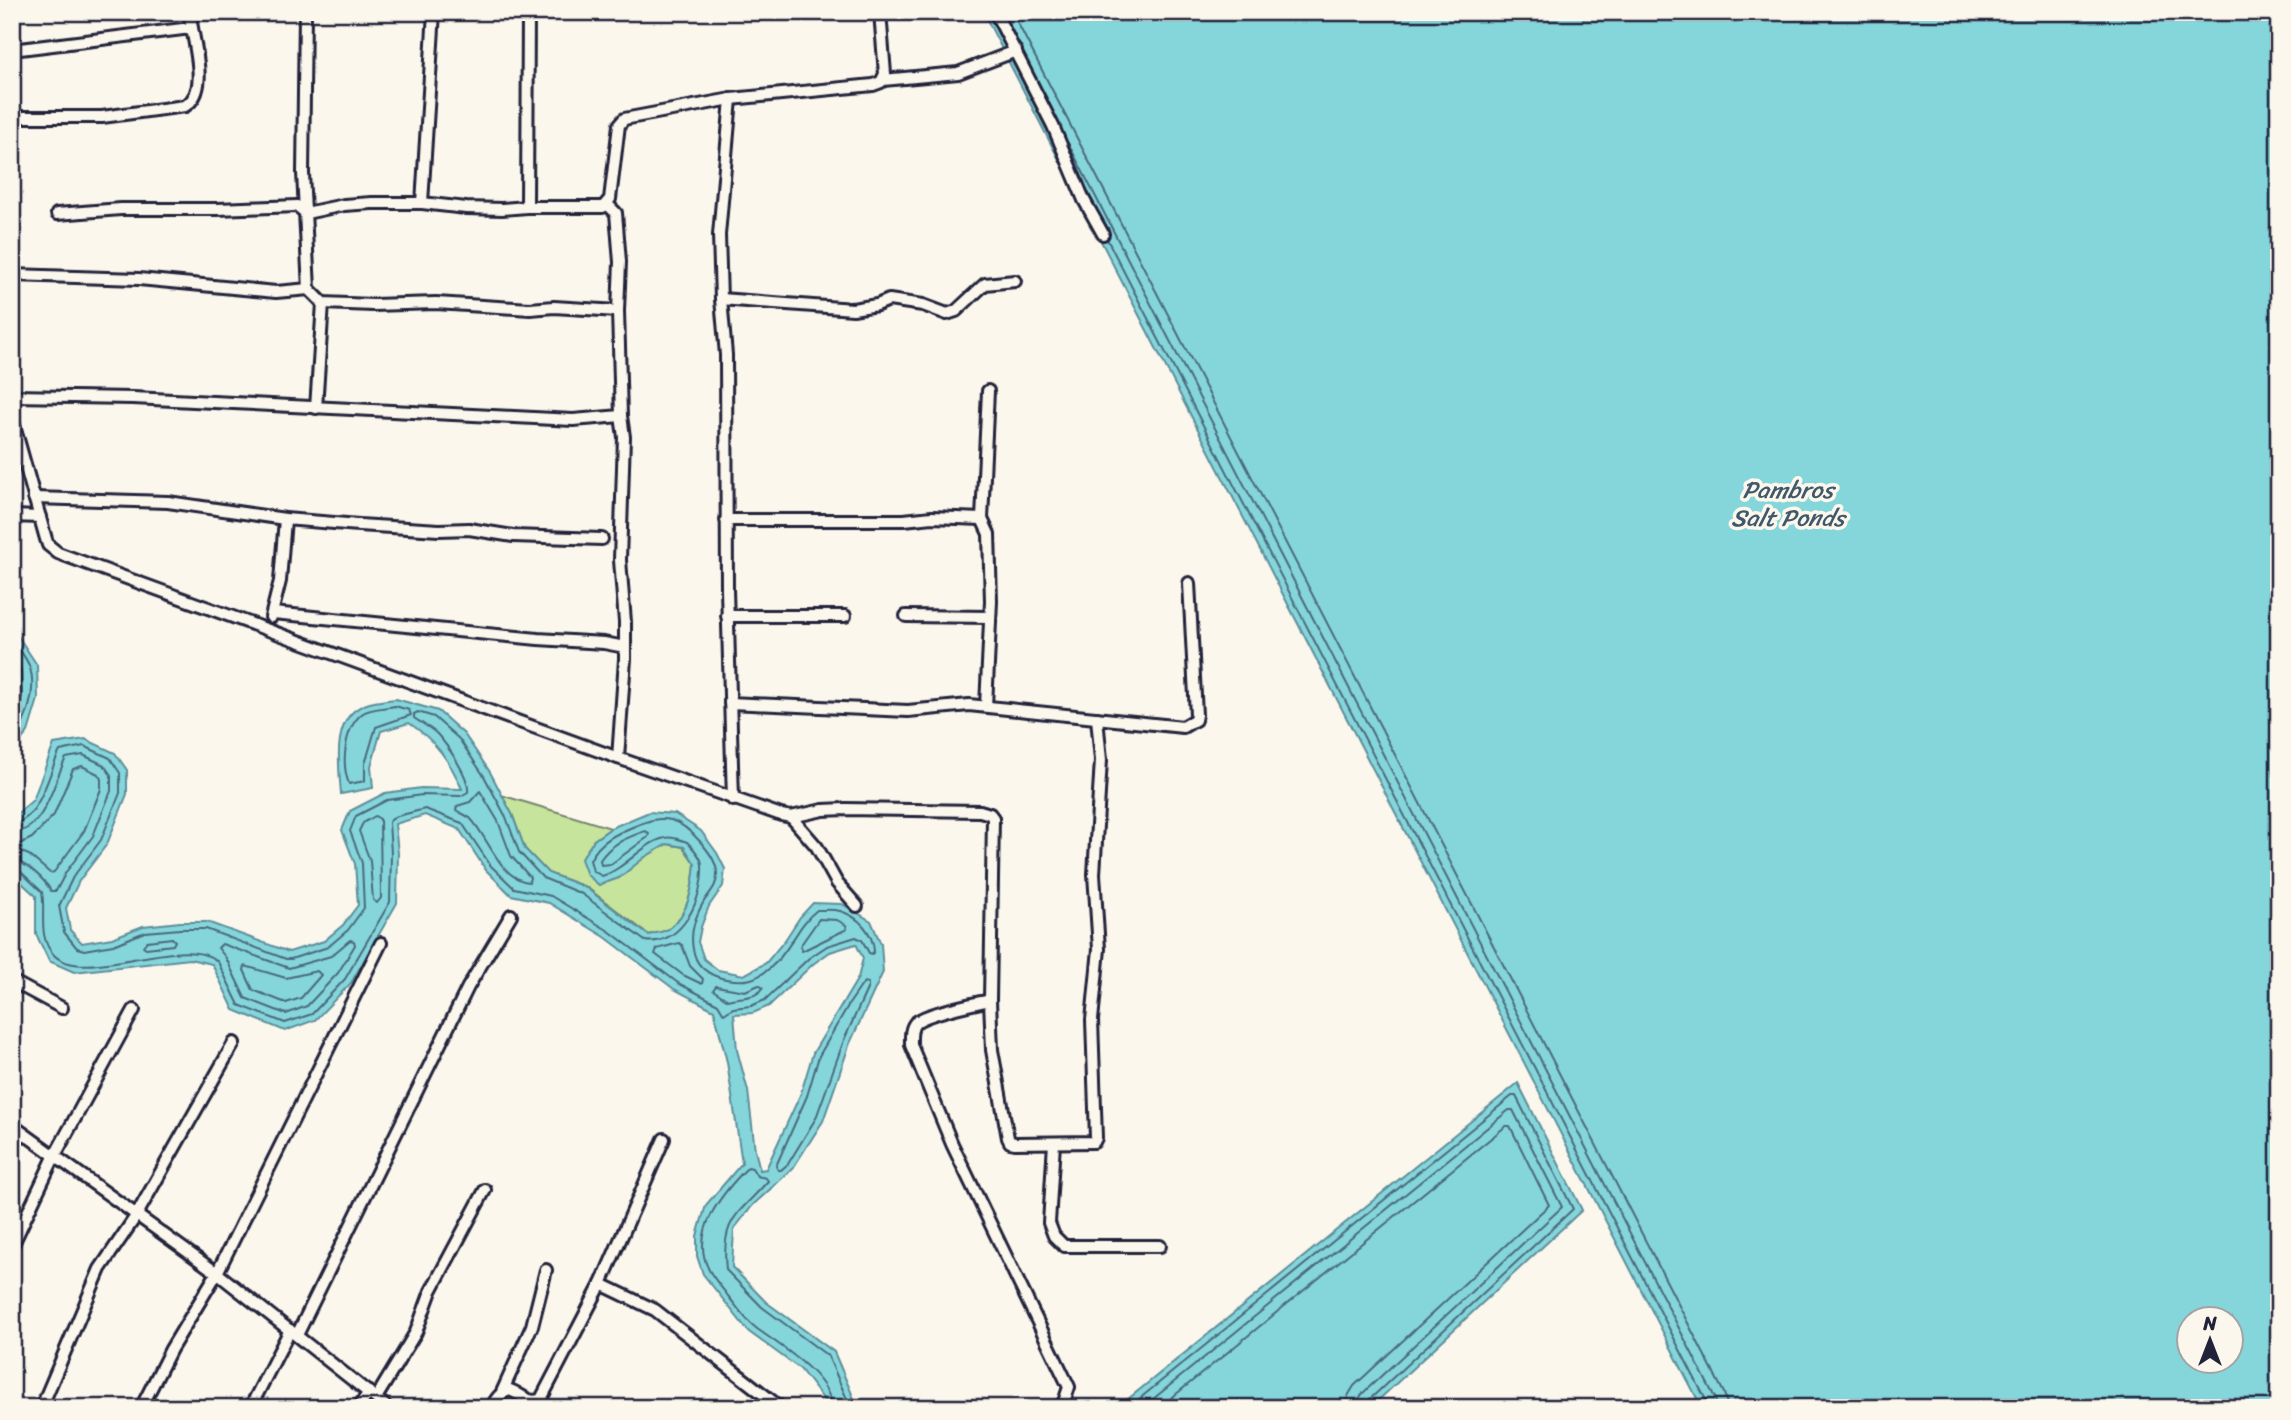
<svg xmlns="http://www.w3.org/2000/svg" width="2291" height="1420" font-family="Sriracha,sans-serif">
<rect width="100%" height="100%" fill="#fbf7ec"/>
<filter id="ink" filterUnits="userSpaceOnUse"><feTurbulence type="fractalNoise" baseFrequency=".0143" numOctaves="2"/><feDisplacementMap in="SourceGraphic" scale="14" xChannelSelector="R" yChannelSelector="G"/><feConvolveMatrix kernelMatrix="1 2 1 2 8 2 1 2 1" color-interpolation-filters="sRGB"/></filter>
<g filter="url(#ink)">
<path fill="#c6e49c" stroke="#74836c" stroke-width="2" d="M501,795L611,828L594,840L645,857L667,844L683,847L695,864C693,886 689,912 671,928C665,932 655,933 649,935L586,887L548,873L525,849L512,814Z"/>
<g fill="#85d6db" stroke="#5d8e9b" stroke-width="2" fill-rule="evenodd">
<path d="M983,12H2279V1408H1702ZM2190,1318H2232V1360H2190Z"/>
<polygon points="12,627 37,665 38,699 28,732 12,751 12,699 14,694 12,690"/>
<path d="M396,699L438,711L464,734L490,772L512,814L525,849L548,873L585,887L648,935C655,933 665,932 670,928C689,913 693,886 695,864L684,847L667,844L645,857L619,878L599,885L587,875L581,859L594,840L611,828L649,812L675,814L701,831L717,853L725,869L723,886L709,906L701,927L698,942L704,959L718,970L744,975L766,963L785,940L800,917L813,903L842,904L871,921L881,944L883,972L850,1043L823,1121L793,1168L753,1205L734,1229L732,1267L766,1302L834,1352L858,1408H826L824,1400L800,1369L749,1332L703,1274L697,1256V1236L706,1205L742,1163L727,1062L714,1010L674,989L605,937L549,903L511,895L486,870L459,829L425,815L395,824L398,853L397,903L351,983L315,1020L285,1031L234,1010L212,964L190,959L74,972L49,961L36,934V896L12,874V818L33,800L54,744L85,739L115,753L127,770V794L107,844L79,881L66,908L70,930L82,943L112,938L143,926L180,922H207L289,952L324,941L343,925L358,905L355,864L342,830L350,811L385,793L421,788L462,789C450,761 435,740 409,723L381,731L371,766L373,788L341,794C339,766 331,718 364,705C373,701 386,700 396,699ZM856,944L863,958L858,978L813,1053L801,1093L766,1169L760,1170L755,1150L748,1091L737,1050L734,1014L753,1013L769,1006L813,964L830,952Z"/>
<polygon points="1518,1083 1582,1210 1370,1408 1117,1408"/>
</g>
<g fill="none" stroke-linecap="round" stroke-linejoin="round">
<g stroke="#4a6a7b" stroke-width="2">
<polyline points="1012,12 1724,1393 1728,1408"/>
<polyline points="1068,143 1715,1398 1717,1408"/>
<polyline points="1107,239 1707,1402 1708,1408"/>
<path d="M12,639C18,648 27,658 30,668C37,690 27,723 12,740"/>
<polyline points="12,655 21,670 22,696 12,727"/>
<path d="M395,706L409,710L411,715L376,727L365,764V781L349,784C341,764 344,727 363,713C371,708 385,708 395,706Z"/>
<polygon points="82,766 98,774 101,779 101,789 84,831 54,872 50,873 29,855 16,850 15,846 32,838 54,815 73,769"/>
<path d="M480,791L498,821L511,856L530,877L529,882C500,880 488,836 470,818C466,815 460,813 456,810L457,806L470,802Z"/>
<polygon points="375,816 380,819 381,898 377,903 373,900 370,861 359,831 363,823"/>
<path d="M12,824C40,821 49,771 60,751L84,746L110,758L120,773V793L101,840L73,877L59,906L64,932L77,948L84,950L113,945L145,932L180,929H206L286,959H291L328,947L348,930L364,908L362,863L350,831L356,816L387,800L422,795L461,796L468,792C470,777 447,745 437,734C431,728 421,723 414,718V714L418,712L434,717L459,739L484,776L506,817L519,852L543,878L582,894L645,941C682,947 704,897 702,865C702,857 693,848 687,842C681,840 672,836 665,838C644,842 625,869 602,876L593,871L590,860C600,841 615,834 635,826C647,821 658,817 671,820C688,825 718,856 717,875C717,887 709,893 703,903C693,921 688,939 696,959C701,970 714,977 726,979C744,982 755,981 770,968C790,952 797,925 817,910C824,910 833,909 840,911C858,916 873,932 874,951L872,954L869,953L862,940L856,937L827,946L809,958L765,1000L751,1006L733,1008L724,1014L718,1004L678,983L609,931L551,896L514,888L491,866L462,823L425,809L394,817L389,822L391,853L390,902L345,979L312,1014L285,1023L239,1005L218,962C187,931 84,986 54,955C37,937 46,913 42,892L20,871L12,870"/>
<path d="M645,831L649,833L648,837L611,864L601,865L600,860C611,843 627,838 645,831Z"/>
<path d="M12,833C46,831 53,782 66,758L83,755L104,765L111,775V791L93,836L66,872L56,891H51C44,879 27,862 12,861"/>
<polygon points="819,919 837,920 846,925 847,929 802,951 800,946"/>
<polygon points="172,938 175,941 173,945 146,948 143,946 147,941"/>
<polygon points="350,940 354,941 355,945 338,973 307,1006 286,1014 245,998 226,958 218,948 222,944 289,968 331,956"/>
<polygon points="679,943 682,945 690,966 703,979 702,984 683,975 655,954 657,949"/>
<polygon points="245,966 286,978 317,971 321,975 301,998 286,1003 253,990 244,970"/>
<polygon points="864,982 868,983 868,987 844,1040 816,1118 788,1164 781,1170 778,1170 776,1166 807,1096 819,1056 849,1004"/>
<path d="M759,985L763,988C755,1000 740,996 728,1000L713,990L716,986L745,991Z"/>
<path d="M832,1408C830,1375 780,1346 756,1328C745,1320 737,1307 728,1296C722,1288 714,1279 709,1270C689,1232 723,1192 748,1167L752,1168L757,1176L766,1178L768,1181C737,1216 721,1218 726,1270L762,1307L828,1356L851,1408"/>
<polyline points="1128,1408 1512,1096 1516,1096 1573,1209 1369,1400 1366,1408"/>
<polyline points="1142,1408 1509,1110 1513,1110 1562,1207 1363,1393 1358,1400 1357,1408"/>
<polyline points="1159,1408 1506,1126 1510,1126 1549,1205 1354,1386 1348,1396 1347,1408"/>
</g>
<defs>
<g id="street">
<polyline points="305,12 303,173 309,289 323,303 373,305 436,303 530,309 554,307 618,311"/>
<polyline points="995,12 1053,126 1084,200 1103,234"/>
<polyline points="12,50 191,28"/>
<polyline points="883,80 958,73 1016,51"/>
<polyline points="731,99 719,235 721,299 726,355 727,589 733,800"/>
<path d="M12,117H102L185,106C212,90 191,39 190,12"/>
<polyline points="422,203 434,12"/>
<polyline points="607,204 616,213 620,262 618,311 621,416 624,437 620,560 625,622 625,659 618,758"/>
<polyline points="527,207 528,12"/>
<polyline points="57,214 121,209 217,209 297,206 306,213 344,205 372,203 422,203 466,208 502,209 527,207 603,207 610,199 619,125 624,119 731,99 873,85 881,82 885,74 880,12"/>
<polyline points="12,275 139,279 276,292 309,289"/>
<polyline points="721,299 853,309 877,305 889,300 923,305 947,314 956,311 985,284 1015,281"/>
<polyline points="12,396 133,398 573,420 621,416"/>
<polyline points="316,408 323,303"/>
<polyline points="12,418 46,539 48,545 58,553 618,758 781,815 791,817 823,810 845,809 980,811 990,814 993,818 990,1000 992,1050 1008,1138 1010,1142 1015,1143 1094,1142 1096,1138 1092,1020 1099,949 1094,874 1101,760 1097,718"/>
<polyline points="34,498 168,502 285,519 359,525 439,530 469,529 513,536 602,539"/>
<polyline points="12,516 40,517"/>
<polyline points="726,520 904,520 932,517 982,519"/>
<polyline points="273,613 538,639 604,643 625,647"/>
<polyline points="727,616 845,616"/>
<polyline points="906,616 990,617"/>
<polyline points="271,617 280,581 285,519"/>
<polyline points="730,703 908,711 969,705 1183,727 1195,720 1196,715 1189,583"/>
<polyline points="986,706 991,601 989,534 982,519 988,391"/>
<polyline points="791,817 817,847 837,883 857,906"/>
<polyline points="12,981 62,1008"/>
<path d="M990,1000C973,1004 926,1013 915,1023C910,1029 911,1038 911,1045L952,1144L1069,1387L1064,1402L1058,1408"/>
<polyline points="12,1125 217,1273 388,1408"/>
<polyline points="1054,1143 1049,1223 1054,1236 1064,1246 1160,1246"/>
<polyline points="12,1246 54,1157 134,1010"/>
<polyline points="601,1284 664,1139"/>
<polyline points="297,1335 468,987 511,915"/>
<polyline points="502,1392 532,1326 546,1270"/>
<polyline points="376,1398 416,1332 431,1291 485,1190"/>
<polyline points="41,1408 100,1269 136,1216 234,1043"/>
<polyline points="141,1408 171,1349 217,1273 381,943"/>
<polyline points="250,1408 290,1330"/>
<polyline points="358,1408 369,1392"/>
<path d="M491,1408C496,1399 499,1393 510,1390C521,1394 529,1405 541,1399L601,1284L655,1310L781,1408"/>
</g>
</defs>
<use href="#street" stroke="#22223b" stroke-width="16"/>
<use href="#street" stroke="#fbf7ec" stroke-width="10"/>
</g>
</g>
<g text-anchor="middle" stroke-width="7" stroke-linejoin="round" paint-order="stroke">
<g font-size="24" font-style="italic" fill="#40586b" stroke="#fbf7ec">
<text x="1788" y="498">Pambros<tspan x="1788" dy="28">Salt Ponds</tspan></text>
</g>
</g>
<rect width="2291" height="1420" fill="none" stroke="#fbf7ec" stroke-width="42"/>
<rect x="21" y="21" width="2249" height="1378" fill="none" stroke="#22223b" stroke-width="2.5" filter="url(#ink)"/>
<g transform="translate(2210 1340)"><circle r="33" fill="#fbf7ec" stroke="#a4a2a5" stroke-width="2"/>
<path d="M0-5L12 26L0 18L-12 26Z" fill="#22223b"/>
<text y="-10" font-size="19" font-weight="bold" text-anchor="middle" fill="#22223b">N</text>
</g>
</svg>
